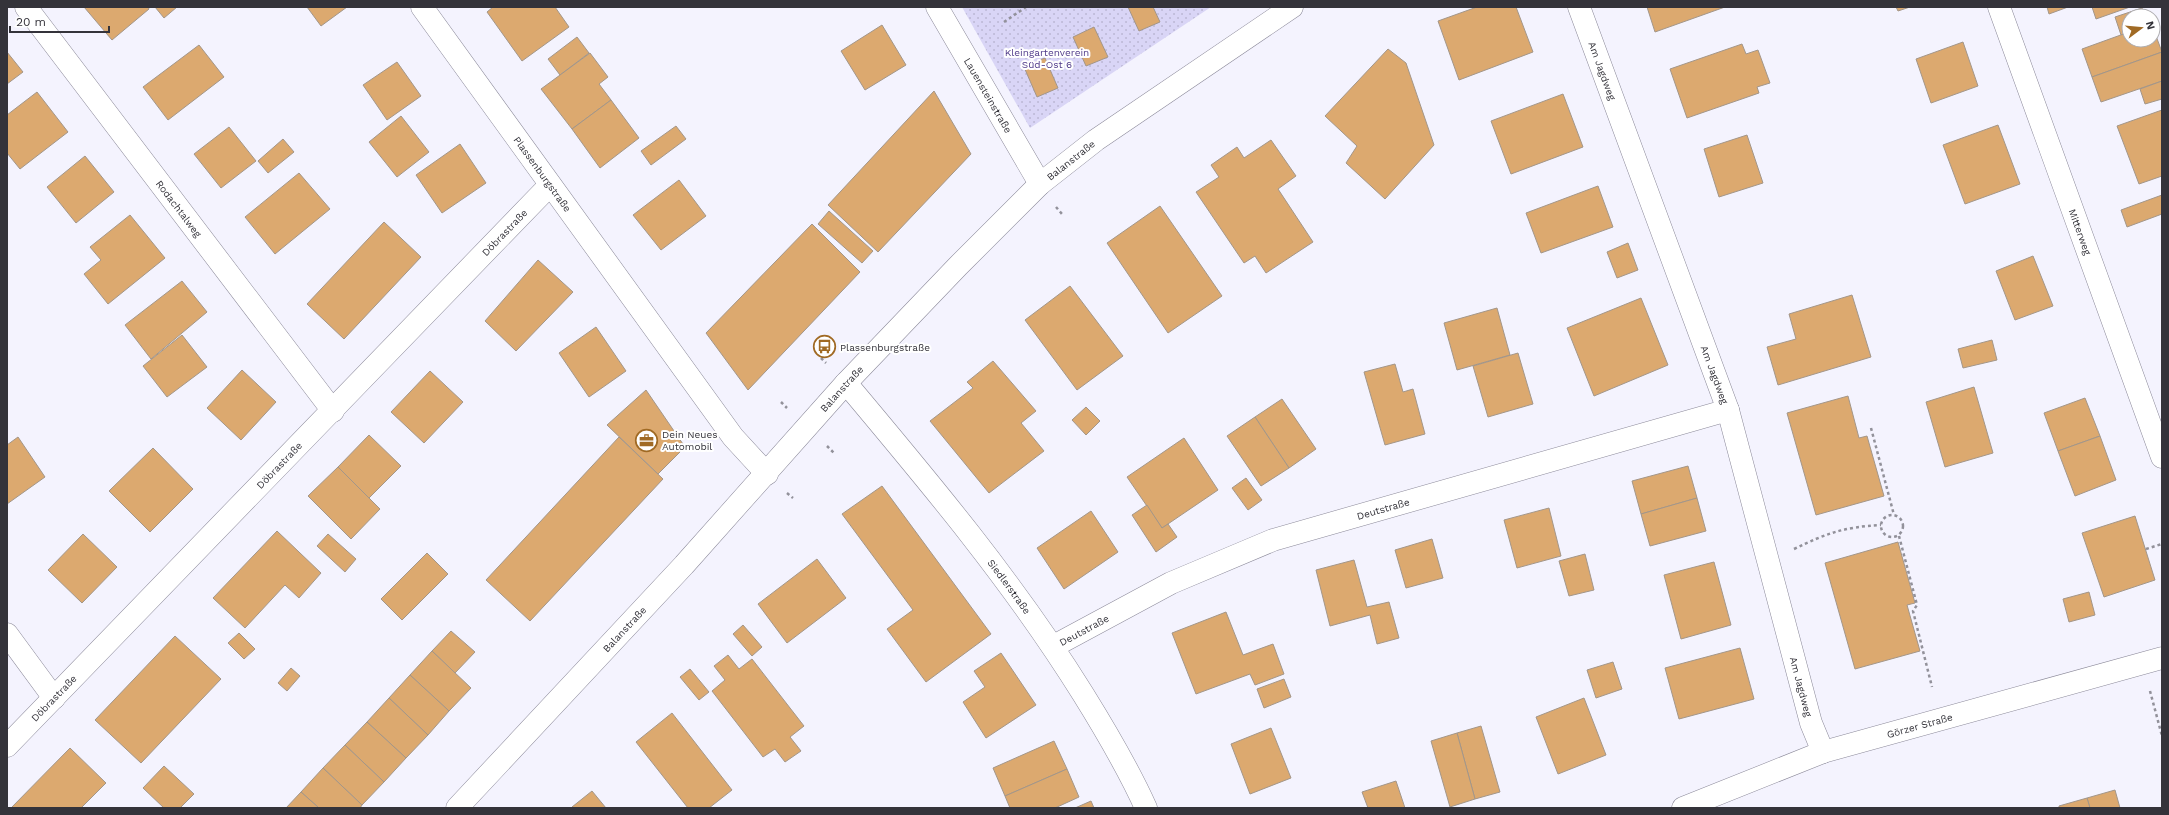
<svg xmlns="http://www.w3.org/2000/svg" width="2169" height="815" font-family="'Work Sans',sans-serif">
<defs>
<pattern id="park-dots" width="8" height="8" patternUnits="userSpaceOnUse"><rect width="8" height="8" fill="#d9d5f6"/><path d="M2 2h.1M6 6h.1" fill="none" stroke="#bbb7d4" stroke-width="1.8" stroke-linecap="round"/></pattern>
</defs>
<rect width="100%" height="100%" fill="#f4f3fe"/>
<polygon fill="url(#park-dots)" points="962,7 1211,7 1030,128"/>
<g fill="#dca96f" stroke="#a39689">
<polygon points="84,7 148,7 149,9 112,40"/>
<polygon points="155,7 177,7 164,18"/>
<polygon points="307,7 347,7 321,26"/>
<polygon points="493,7 555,7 569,27 522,61 487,12"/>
<polygon points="1128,7 1153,7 1160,22 1139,31"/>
<polygon points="1477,7 1516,7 1533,52 1459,80 1438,21"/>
<polygon points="1647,7 1725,7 1655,32"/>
<polygon points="1896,7 1910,7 1898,11"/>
<polygon points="2047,7 2068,7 2049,14"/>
<polygon points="2092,7 2130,7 2096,19"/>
<polygon points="2142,8 2145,16 2129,16 2129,32 2121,35 2115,17"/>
<polygon points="882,25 906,65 865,90 841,51"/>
<polygon points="1094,27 1108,57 1086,66 1073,37"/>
<polygon points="2153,28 2162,52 2092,77 2082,49 2129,32 2129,40 2153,40"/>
<polygon points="577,37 589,53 560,75 548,59"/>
<polygon points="1963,42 1978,86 1931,103 1916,59"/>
<polygon points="1742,44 1746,54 1758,50 1770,83 1757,87 1759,93 1687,118 1670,69"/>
<polygon points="199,45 224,77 168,120 143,87"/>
<polygon points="1388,49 1406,63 1434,145 1385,199 1346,163 1357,146 1325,116"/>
<polygon points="7,52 23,72 7,84"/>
<polygon points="2162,52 2162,81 2101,102 2092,77"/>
<polygon points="590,53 608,77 599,84 611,100 572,129 541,89"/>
<polygon points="1045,58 1058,88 1037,97 1024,67"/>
<polygon points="397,62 421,96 387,120 363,85"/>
<polygon points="2162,81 2162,99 2145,104 2140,89"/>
<polygon points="934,91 971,154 878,252 828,205"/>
<polygon points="37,92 68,132 20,169 7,153 7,115"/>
<polygon points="1563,94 1583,147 1511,174 1491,121"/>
<polygon points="611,100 639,138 600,168 572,129"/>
<polygon points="2162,110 2162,176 2139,184 2117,126"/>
<polygon points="401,116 429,152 397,177 369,142"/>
<polygon points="1998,125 2020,184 1965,204 1943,145"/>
<polygon points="676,126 686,139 651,165 641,151"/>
<polygon points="229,127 256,161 221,188 194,154"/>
<polygon points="1747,135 1763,183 1719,197 1704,149"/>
<polygon points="283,139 294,152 268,173 258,161"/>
<polygon points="1271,140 1296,176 1278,189 1313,242 1266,273 1255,256 1244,263 1196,192 1219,177 1211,165 1237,147 1244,158"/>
<polygon points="460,144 486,183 442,213 416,175"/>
<polygon points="85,156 114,192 76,223 47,187"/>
<polygon points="299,173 330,209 275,254 245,217"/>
<polygon points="679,180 706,216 661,250 633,215"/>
<polygon points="1598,186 1613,227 1541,253 1526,213"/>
<polygon points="2162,195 2162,214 2127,227 2121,210"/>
<polygon points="1160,206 1222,296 1168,333 1107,243"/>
<polygon points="829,211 873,251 862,263 818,224"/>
<polygon points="130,215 165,258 108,304 84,274 101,260 90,247"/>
<polygon points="384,222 421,257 344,339 307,304"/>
<polygon points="812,224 860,272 748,390 706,333"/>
<polygon points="1628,243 1638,270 1617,278 1607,252"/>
<polygon points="2033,256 2053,306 2015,320 1996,271"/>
<polygon points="538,260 573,292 516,351 485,321"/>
<polygon points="182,281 207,312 151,359 125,325"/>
<polygon points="1070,286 1123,356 1077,390 1025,320"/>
<polygon points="1852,295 1871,357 1778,385 1767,347 1796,339 1789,314"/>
<polygon points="1641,298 1668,365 1594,396 1567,328"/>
<polygon points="1497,308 1510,355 1457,370 1444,323"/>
<polygon points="596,327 626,371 589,397 559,353"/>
<polygon points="182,335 207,367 167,397 143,366"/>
<polygon points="1992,340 1997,360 1963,368 1958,349"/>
<polygon points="1518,353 1533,404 1488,417 1473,366"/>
<polygon points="993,361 1036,411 1021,423 1044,451 989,493 930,421 973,388 967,382"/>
<polygon points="1395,364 1403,392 1413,389 1425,434 1385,445 1364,372"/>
<polygon points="242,370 276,402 241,440 207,408"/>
<polygon points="430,371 463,402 424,443 391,412"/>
<polygon points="1974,387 1993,453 1945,467 1926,402"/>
<polygon points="646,390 685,447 658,474 607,425"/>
<polygon points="1848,396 1859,438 1867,436 1884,496 1816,515 1787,413"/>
<polygon points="2085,398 2100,436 2058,451 2044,413"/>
<polygon points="1282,399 1316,449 1289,468 1255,417"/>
<polygon points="1086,407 1100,421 1086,435 1072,420"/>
<polygon points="1255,417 1289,468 1261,486 1227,436"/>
<polygon points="369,435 401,466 369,498 338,467"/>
<polygon points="2100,436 2116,480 2075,496 2058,451"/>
<polygon points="18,437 45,477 7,504 7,445"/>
<polygon points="619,437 663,479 530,621 486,580"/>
<polygon points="1184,438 1218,490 1162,528 1127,477"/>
<polygon points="153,448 193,489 150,532 109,491"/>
<polygon points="1688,466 1697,498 1641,514 1632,481"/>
<polygon points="338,467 380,509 351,539 308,496"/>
<polygon points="1246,478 1262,500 1248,510 1232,488"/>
<polygon points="882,486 991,634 926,682 887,629 913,610 842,514"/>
<polygon points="1697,498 1706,531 1650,546 1641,514"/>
<polygon points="1147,505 1162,528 1168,524 1177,537 1156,552 1132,515"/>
<polygon points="1549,508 1561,556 1517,568 1504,520"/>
<polygon points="1091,511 1118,552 1064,589 1037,548"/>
<polygon points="2135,516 2155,580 2104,597 2082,533"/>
<polygon points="277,531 321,573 299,598 285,585 245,628 213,598"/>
<polygon points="83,534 117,567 82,603 48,570"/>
<polygon points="328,534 356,559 345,572 317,546"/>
<polygon points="1432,539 1443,578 1406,588 1395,550"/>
<polygon points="1898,542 1915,603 1907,605 1920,651 1855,669 1825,563"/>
<polygon points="427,553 448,574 402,620 381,599"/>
<polygon points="1585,554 1594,590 1569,596 1559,561"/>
<polygon points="817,559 846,598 787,643 758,604"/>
<polygon points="1354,560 1367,607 1389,602 1399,638 1377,644 1370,615 1330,626 1316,570"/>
<polygon points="1714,562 1731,625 1681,639 1664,575"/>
<polygon points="2089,592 2095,615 2069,622 2063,599"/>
<polygon points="1226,612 1243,655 1273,644 1284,674 1255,685 1250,674 1196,694 1172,633"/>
<polygon points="743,625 762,647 752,656 733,634"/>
<polygon points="451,631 475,652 455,673 432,651"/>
<polygon points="239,633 255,649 244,659 228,643"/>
<polygon points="175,636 221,679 141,763 95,720"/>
<polygon points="1740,648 1754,699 1679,719 1665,668"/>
<polygon points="432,651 471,688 449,711 410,675"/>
<polygon points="1001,653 1036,705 986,738 963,702 985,687 974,671"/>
<polygon points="728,655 739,669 752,659 804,726 790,737 801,751 785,762 775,749 763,757 712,691 725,680 714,666"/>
<polygon points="1613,662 1622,689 1596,698 1587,670"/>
<polygon points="291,668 300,676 287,691 278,683"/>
<polygon points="690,669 709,692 699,700 680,677"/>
<polygon points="410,675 449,711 428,735 389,698"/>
<polygon points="1284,679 1291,697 1264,708 1257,689"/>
<polygon points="389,698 428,735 406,758 367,722"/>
<polygon points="1584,698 1606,755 1558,774 1536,717"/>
<polygon points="672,713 732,790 709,808 688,808 636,742"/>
<polygon points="367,722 406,758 384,782 345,745"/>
<polygon points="1481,726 1500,792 1475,799 1457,733"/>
<polygon points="1271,728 1291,778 1250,794 1231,744"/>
<polygon points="1457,733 1475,799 1450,807 1431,741"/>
<polygon points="1054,741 1067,769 1005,796 993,768"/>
<polygon points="345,745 384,782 362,805 323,768"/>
<polygon points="70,748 106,783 81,808 11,808"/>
<polygon points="164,766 194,794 180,808 164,808 143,788"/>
<polygon points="323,768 362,805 360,808 319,808 301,792"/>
<polygon points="1067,769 1079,797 1055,808 1010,808 1005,796"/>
<polygon points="1396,781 1405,808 1368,808 1362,792"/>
<polygon points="2115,790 2120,808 2090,808 2087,798"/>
<polygon points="592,791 606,808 573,808 572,807"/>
<polygon points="301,792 319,808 286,808"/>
<polygon points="2087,798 2090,808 2059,808 2059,806"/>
<polygon points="1091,801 1094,808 1075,808"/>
</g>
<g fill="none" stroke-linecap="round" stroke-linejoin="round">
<defs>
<g id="street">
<path id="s1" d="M26,7L333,411"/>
<path id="s2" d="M422,7L733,437L767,474"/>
<path id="s3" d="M937,7L1040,184"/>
<path id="s4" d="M1579,7L1728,410L1811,723L1823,752"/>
<path id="s5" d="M1999,7L2162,457"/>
<path id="s6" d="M846,383C930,483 1014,583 1083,694C1106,731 1128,768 1146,808"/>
<polyline points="7,634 54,698"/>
<path id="s7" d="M1054,646L1171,583L1273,540L1728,410"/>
<path id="s8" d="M7,746L550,185"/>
<path id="s9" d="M1683,808L1823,752L2162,658"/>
</g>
<g id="secondary">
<path id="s10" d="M457,808L684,565L846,383L958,266L1040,184L1096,140L1292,7"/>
</g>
</defs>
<use href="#street" stroke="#8c8a9a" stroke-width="23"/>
<use href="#secondary" stroke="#8c8a9a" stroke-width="23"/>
<g stroke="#92919a" stroke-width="2.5" stroke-dasharray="3 3" stroke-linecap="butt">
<polyline points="1004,22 1026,7"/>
<polyline points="1056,207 1062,214"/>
<polyline points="821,358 826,363"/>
<polyline points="781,402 787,408"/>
<polyline points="1871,428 1894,515"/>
<polyline points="827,446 835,454"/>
<polyline points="787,493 793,498"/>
<circle cx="1892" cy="526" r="11"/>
<polyline points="1899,536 1917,605 1913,611 1932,687"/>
<path d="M1794,549C1827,533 1844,527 1881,525"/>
<polyline points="2146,549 2162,544"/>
<polyline points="2150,691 2162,736"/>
</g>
<use href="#street" stroke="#fff" stroke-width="22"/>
<use href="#secondary" stroke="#fff" stroke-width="22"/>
</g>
<defs>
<symbol id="bus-ring" viewBox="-11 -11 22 22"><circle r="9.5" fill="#fff" stroke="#a06a24" stroke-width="1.5"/><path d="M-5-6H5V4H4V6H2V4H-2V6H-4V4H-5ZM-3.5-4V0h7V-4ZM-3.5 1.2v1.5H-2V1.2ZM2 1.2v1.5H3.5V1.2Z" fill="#a06a24"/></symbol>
<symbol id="office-ring" viewBox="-11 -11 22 22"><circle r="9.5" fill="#fff" stroke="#a06a24" stroke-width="1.5"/><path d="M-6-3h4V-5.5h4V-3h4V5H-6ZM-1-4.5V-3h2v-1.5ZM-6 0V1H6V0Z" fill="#a06a24"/></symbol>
</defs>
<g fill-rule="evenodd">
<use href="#bus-ring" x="812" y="334" width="25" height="25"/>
<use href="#office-ring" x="634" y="428" width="25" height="25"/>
</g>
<g text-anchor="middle" stroke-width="4" stroke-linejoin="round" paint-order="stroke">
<g font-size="10" fill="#4f3a89" stroke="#fff">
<text x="1047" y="56">Kleingartenverein<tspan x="1047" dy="12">Süd-Ost 6</tspan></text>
</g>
<g font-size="10" fill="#34333a" stroke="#fff">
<text dy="4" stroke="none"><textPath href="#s4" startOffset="68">Am Jagdweg</textPath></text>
<text dy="4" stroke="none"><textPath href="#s3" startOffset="102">Lauensteinstraße</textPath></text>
<text dy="4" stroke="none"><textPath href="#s10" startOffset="893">Balanstraße</textPath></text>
<text dy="4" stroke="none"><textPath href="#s2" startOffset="206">Plassenburgstraße</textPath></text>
<text dy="4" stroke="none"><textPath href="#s1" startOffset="253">Rodachtalweg</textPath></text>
<text dy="4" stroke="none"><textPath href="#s5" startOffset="239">Mitterweg</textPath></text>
<text dy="4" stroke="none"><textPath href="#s8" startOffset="715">Döbrastraße</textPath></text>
<text dy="4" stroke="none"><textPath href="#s4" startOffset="392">Am Jagdweg</textPath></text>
<text dy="4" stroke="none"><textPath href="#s10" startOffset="569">Balanstraße</textPath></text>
<text dy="4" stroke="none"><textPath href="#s8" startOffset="391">Döbrastraße</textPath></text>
<text dy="4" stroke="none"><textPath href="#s7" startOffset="358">Deutstraße</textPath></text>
<text dy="4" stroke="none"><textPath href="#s6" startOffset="261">Siedlerstraße</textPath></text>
<text dy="4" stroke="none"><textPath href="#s10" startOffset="245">Balanstraße</textPath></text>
<text dy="4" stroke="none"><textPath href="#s7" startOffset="34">Deutstraße</textPath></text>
<text dy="4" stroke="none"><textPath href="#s4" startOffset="716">Am Jagdweg</textPath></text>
<text dy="4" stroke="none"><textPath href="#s8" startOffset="67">Döbrastraße</textPath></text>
<text dy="4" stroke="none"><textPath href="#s9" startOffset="251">Görzer Straße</textPath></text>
</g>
<g font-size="10" fill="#34333a" stroke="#fff" text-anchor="start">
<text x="840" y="351">Plassenburgstraße</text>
<text x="662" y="438">Dein Neues<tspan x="662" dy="12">Automobil</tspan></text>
</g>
</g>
<rect width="2169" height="815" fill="none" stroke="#34333a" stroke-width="16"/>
<g transform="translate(2141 28) rotate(74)"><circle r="19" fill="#ffffff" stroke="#aeadb0"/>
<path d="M0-3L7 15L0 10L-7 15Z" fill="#a06a24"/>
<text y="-6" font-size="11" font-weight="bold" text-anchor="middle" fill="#34333a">N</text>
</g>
<path d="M10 26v6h99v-6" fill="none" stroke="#34333a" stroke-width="2"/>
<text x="16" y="26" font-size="12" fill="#34333a" stroke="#ffffff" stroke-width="3" paint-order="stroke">20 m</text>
</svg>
